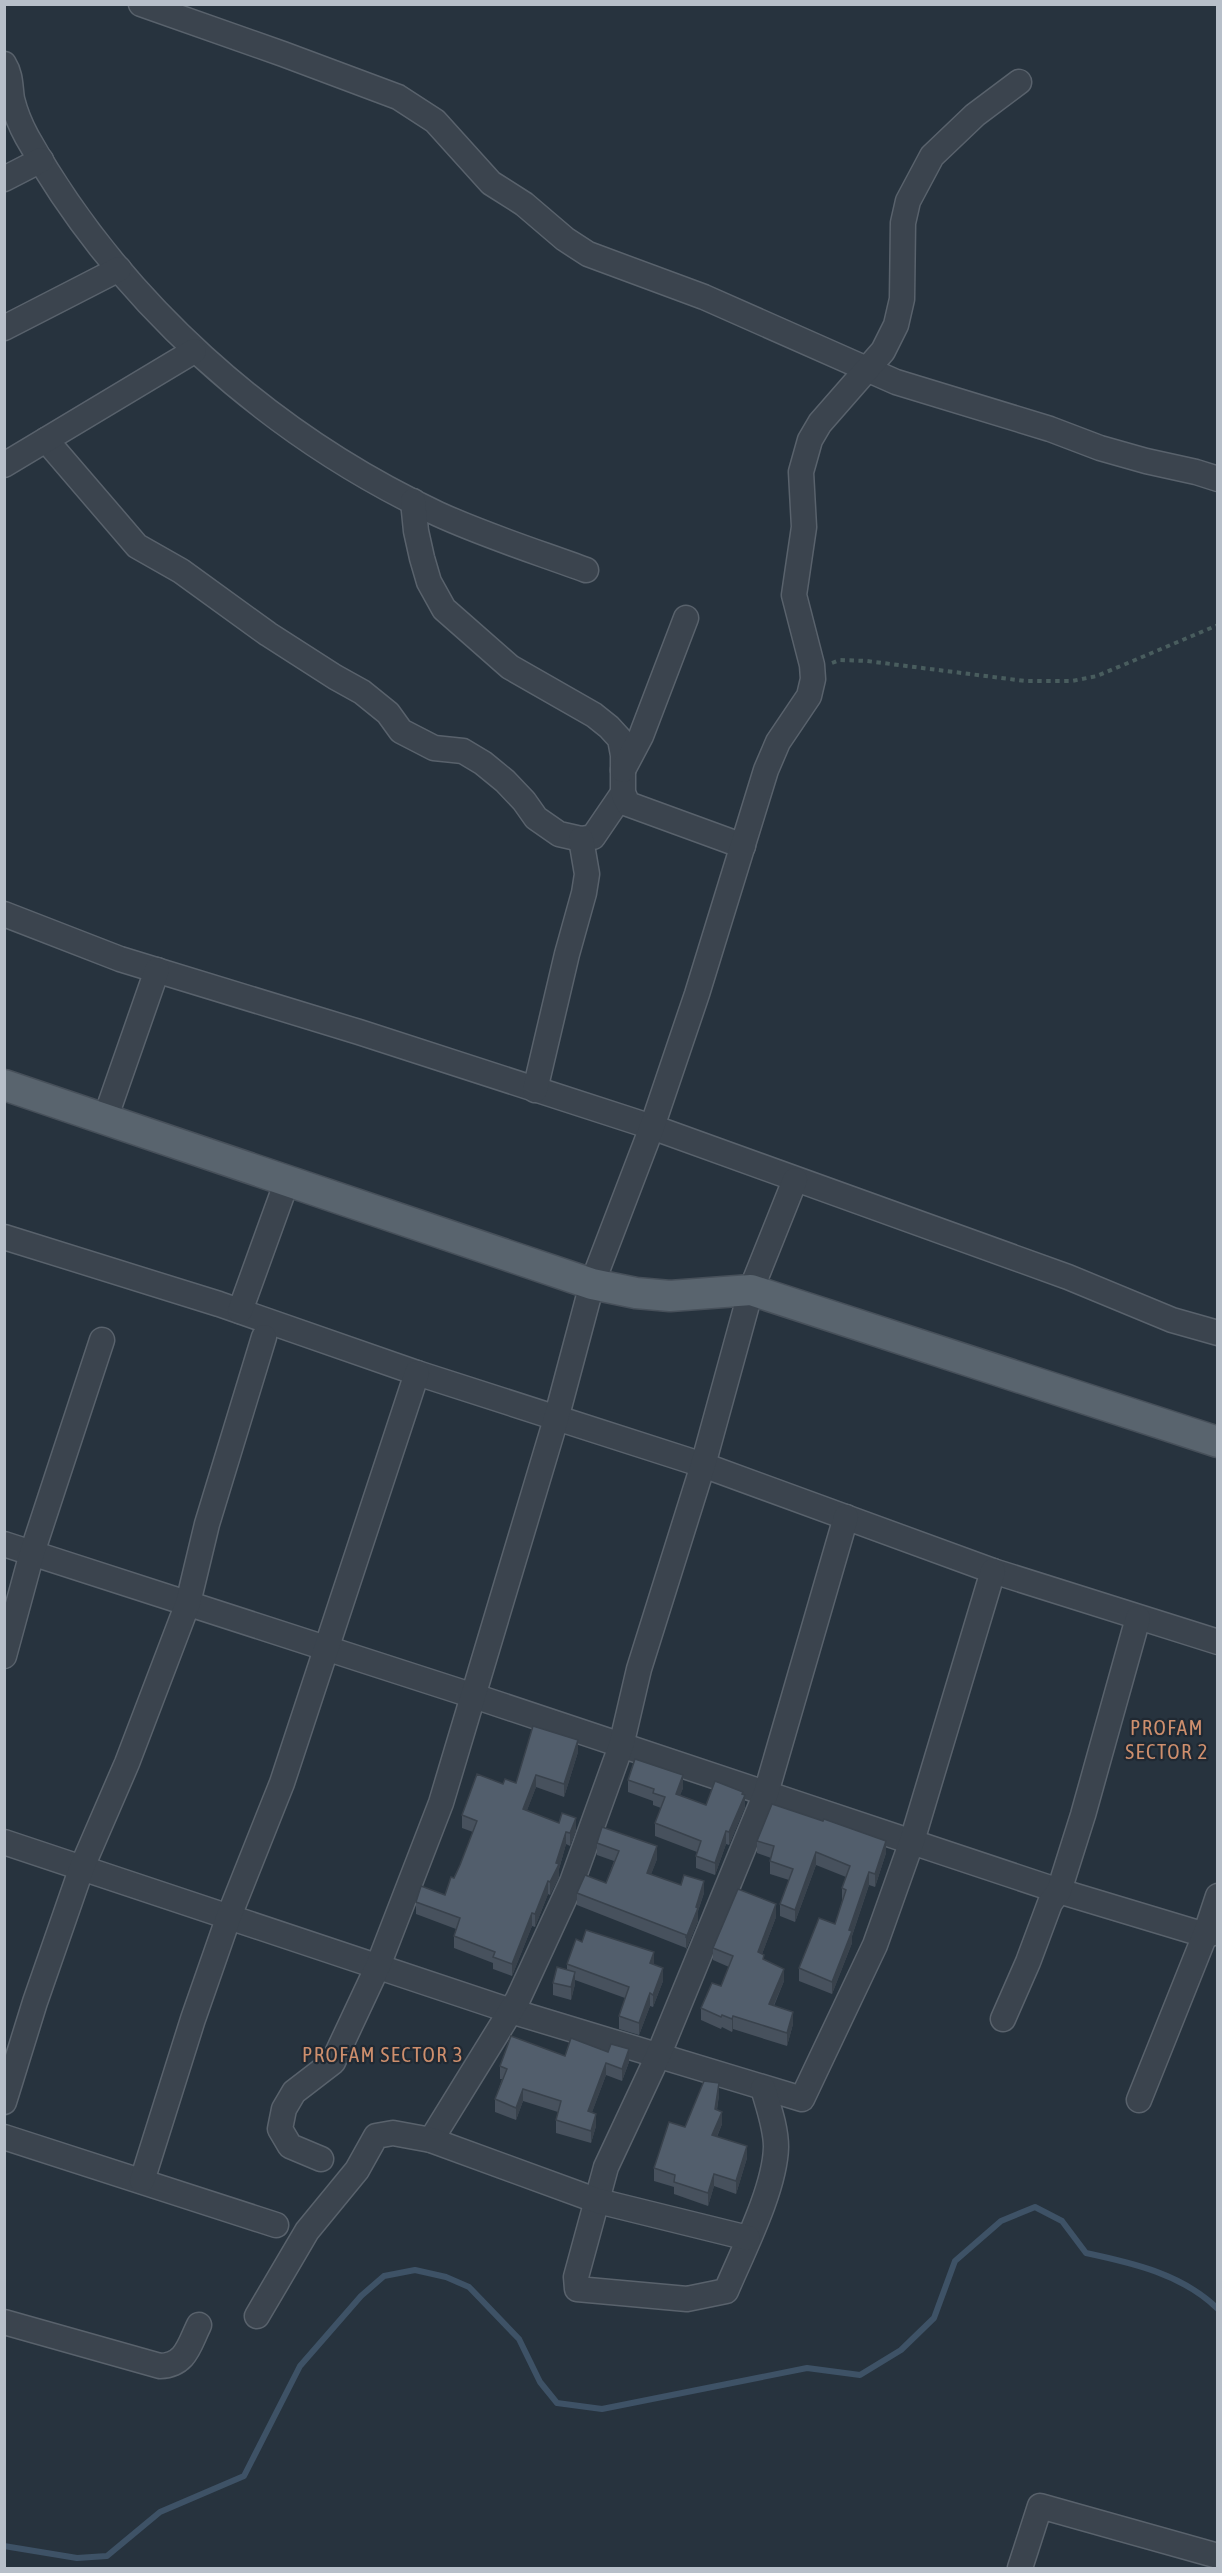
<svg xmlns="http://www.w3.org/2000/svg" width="1222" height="2573" font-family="'Asap Condensed',sans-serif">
<rect width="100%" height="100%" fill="#27333e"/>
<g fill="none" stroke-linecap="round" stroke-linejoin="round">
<path stroke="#3e5266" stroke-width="6" d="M4,2546L77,2558L107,2556L160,2512L244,2476L300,2366L361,2296L384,2276L415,2270L446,2277L469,2287L519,2339L540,2382L557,2403L602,2409L807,2368L860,2375L901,2350L934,2318L955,2261L1001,2221L1035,2207L1062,2221L1086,2253C1133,2263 1182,2274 1218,2309"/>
<defs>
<g id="minor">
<polyline points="141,4 283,54 398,97 435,121 491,183 524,204 565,239 588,254 704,297 896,382 1050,429 1100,448 1146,461 1196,472 1218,479"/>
<path d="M4,64C11,75 10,86 12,99C15,111 21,126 27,137C118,300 269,435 438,514C486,536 537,552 586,570"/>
<polyline points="4,179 41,160"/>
<polyline points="4,328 119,269"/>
<polyline points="46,440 137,546 181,571 268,634 335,677 362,692 388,713 401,731 434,748 463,751 483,763 505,781 524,801 536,818 559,834 581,839 593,837 623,793"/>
<polyline points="4,465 194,351"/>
<polyline points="413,501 416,531 422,558 429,582 444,609 510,667 594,715 609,727 620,739 623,755 623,793 628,804 743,846"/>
<polyline points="623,770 641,736 686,618"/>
<polyline points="4,914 120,959 359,1032 652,1127 1068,1277 1172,1320 1218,1333"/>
<polyline points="535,1090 567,954 584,893 587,874 581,839"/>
<polyline points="105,1119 157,970"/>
<polyline points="4,1237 219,1304 417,1373 703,1465 993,1571 1218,1642"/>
<polyline points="240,1311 287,1181"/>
<polyline points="4,1544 474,1696 1059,1891 1205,1935 1218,1932"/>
<polyline points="4,1656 32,1553 102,1340"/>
<polyline points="4,1842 511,2011 802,2099 875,1945 912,1841 993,1571"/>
<polyline points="1003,2019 1028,1962 1050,1903 1059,1891 1083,1815 1138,1618"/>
<path d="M763,2088C768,2106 776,2127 776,2147C775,2189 743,2251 726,2291L687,2299L577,2289L576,2277L606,2167L658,2056L766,1793L846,1517"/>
<polyline points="1139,2100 1205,1935 1218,1896"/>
<polyline points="4,2102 35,2002 82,1867 127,1763 188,1603 207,1524 264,1337"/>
<polyline points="4,2137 276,2225"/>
<polyline points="431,2140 518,1999 572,1882 621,1746 639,1669 703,1465 751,1290 795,1180"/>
<polyline points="321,2159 290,2146 280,2129 284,2109 294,2092 333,2062 378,1966 441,1803 556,1419 592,1284 652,1127 697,994 766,770 778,742 809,696 813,679 812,665 794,595 804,527 801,472 810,440 820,423 883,351 896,325 902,299 903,223 908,201 932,156 975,115 1019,82"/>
<polyline points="142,2181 193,2019 229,1916 282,1783 417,1373"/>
<polyline points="257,2316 307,2231 357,2170 376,2136 393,2133 431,2140 598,2201 748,2238"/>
<path d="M4,2322L160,2366C186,2365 189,2345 199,2325"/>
<polyline points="1020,2568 1040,2506 1218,2556"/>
</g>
<polyline id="major" points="4,1085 592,1284 636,1293 670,1296 751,1290 1218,1442"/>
</defs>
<use href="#minor" stroke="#59626c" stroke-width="27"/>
<use href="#major" stroke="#47505a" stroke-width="33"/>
<polyline stroke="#495d5e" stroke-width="4" stroke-dasharray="4.5 4.5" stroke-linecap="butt" points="832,663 840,660 867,661 1025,681 1072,681 1097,676 1218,625"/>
<use href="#minor" stroke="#3b444e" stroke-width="24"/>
<use href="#major" stroke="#59646e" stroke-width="30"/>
</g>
<g fill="#47515d">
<polygon points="578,1752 564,1797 536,1787 527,1810 576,1830 570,1846 566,1844 559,1869 559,1877 550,1895 548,1894 535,1927 532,1926 512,1976 493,1969 493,1963 454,1948 454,1936 456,1929 416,1914 416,1902 445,1895 460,1865 473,1832 462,1828 462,1815 503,1784 516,1783"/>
<polygon points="628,1780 683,1788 680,1795 706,1805 743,1795 745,1807 729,1845 726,1844 715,1875 696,1868 696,1856 697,1852 655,1836 655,1823 661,1808 653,1805 653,1801 628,1792"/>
<polygon points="757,1841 886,1853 875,1887 869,1885 852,1936 852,1943 832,1994 799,1981 799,1968 835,1924 842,1901 842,1888 846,1877 816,1865 795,1922 780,1916 780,1904 789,1880 770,1874 770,1861 771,1858 757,1853"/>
<polygon points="597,1843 657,1859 651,1874 704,1893 698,1911 698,1921 686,1950 686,1948 577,1905 577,1893 606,1883 614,1861 597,1855"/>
<polygon points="776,1917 762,1954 764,1960 784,1981 774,2006 793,2024 787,2046 733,2029 732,2032 722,2027 721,2029 701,2020 701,2008 721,1986 729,1967 713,1960 713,1948"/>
<polygon points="582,1942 654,1965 663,1981 653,2007 650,2006 639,2035 619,2029 619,2016 625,1998 575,1980 575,1984 571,2000 553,1995 553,1983 567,1969 567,1964"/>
<polygon points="565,2056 629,2062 622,2081 606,2075 592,2112 596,2126 591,2143 556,2133 556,2120 558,2112 523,2101 516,2120 495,2112 495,2099 502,2079 500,2079 500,2066"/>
<polygon points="719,2095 717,2110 722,2124 717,2137 747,2158 736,2194 714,2186 708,2206 674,2194 674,2187 654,2181 654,2168 685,2127"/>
</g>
<g fill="#39424c">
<polygon points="578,1740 578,1752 564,1797 564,1784"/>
<polygon points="536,1775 536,1787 523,1821 523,1809"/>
<polygon points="683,1775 683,1788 676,1806 676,1794"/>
<polygon points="743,1792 743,1798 745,1795 745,1807 729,1845 729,1832"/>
<polygon points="576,1818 576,1830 570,1846 570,1833"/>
<polygon points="726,1831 726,1844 715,1875 715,1863"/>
<polygon points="566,1832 566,1844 559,1869 559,1877 550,1895 550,1882"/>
<polygon points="886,1841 886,1853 875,1887 875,1874"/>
<polygon points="657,1846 657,1859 647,1885 647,1873"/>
<polygon points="816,1852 816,1865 795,1922 795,1910"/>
<polygon points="869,1872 869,1885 852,1936 852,1943 832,1994 832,1982"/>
<polygon points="548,1881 548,1894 535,1927 535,1914"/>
<polygon points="704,1881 704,1893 698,1911 698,1921 686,1950 686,1938"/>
<polygon points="776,1904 776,1917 758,1965 758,1952"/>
<polygon points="532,1913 532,1926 512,1976 512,1964"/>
<polygon points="654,1952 654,1965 650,1963"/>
<polygon points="663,1968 663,1981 653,2007 653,1995"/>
<polygon points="784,1969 784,1981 769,2016 769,2004"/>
<polygon points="575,1972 575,1984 571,2000 571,1987"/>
<polygon points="650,1993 650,2006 639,2035 639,2023"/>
<polygon points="793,2012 793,2024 787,2046 787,2033"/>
<polygon points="733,2016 733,2029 732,2032 732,2019"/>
<polygon points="629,2049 629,2062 622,2081 622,2069"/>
<polygon points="606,2063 606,2075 588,2123 588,2111"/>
<polygon points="719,2083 719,2095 715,2121 715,2109"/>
<polygon points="523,2089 523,2101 516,2120 516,2108"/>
<polygon points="722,2112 722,2124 712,2148 712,2135"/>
<polygon points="596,2114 596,2126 591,2143 591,2131"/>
<polygon points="747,2146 747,2158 736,2194 736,2181"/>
<polygon points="714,2174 714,2186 708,2206 708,2193"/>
</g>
<g fill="#525e6c" stroke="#39424c" stroke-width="1.5">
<polygon points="533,1726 578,1740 564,1784 536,1775 523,1809 559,1823 562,1813 576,1818 570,1833 566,1832 556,1863 559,1864 550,1882 548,1881 535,1914 532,1913 512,1964 493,1957 495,1952 454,1936 460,1918 416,1902 421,1886 445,1895 451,1877 454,1878 460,1865 477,1821 462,1815 477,1774 503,1784 505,1779 516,1783"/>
<polygon points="635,1759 683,1775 676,1794 706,1805 715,1781 743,1792 742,1794 745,1795 729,1832 726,1831 715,1863 696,1856 701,1841 655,1823 665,1797 653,1793 654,1789 628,1780"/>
<polygon points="772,1804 823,1821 824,1819 886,1841 875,1874 869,1872 849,1930 852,1931 832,1982 799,1968 819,1918 835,1924 846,1890 842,1888 850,1866 816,1852 795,1910 780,1904 793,1869 770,1861 774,1846 757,1841"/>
<polygon points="602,1827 657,1846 647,1873 681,1885 684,1875 704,1881 696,1907 698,1908 686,1938 686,1935 577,1893 585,1875 606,1883 619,1851 597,1843"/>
<polygon points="738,1889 776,1904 758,1952 764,1955 763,1959 784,1969 769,2004 793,2012 787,2033 733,2016 732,2019 722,2015 721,2017 701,2008 712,1983 721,1986 733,1956 713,1948"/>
<polygon points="586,1930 654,1952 650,1963 663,1968 653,1995 650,1993 639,2023 619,2016 629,1987 567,1964 576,1939 582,1942"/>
<polygon points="557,1967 575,1972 571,1987 553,1983"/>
<polygon points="511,2036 565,2056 571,2038 608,2052 611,2044 629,2049 622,2069 606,2063 588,2111 596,2114 591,2131 556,2120 561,2101 523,2089 516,2108 495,2099 507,2069 500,2066"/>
<polygon points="704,2081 719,2083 715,2109 722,2112 712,2135 747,2146 736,2181 714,2174 708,2193 674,2182 675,2175 654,2168 669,2122 685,2127"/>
</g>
<g text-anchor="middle" stroke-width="4.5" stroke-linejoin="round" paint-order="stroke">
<g font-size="21" letter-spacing="1.5" fill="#ce8f6d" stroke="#202933">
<text x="1167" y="1735">PROFAM<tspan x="1167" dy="24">SECTOR 2</tspan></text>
<text x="383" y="2062">PROFAM SECTOR 3</text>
</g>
</g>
<rect width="1222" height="2573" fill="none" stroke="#b7bfc9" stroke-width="12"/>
</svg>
